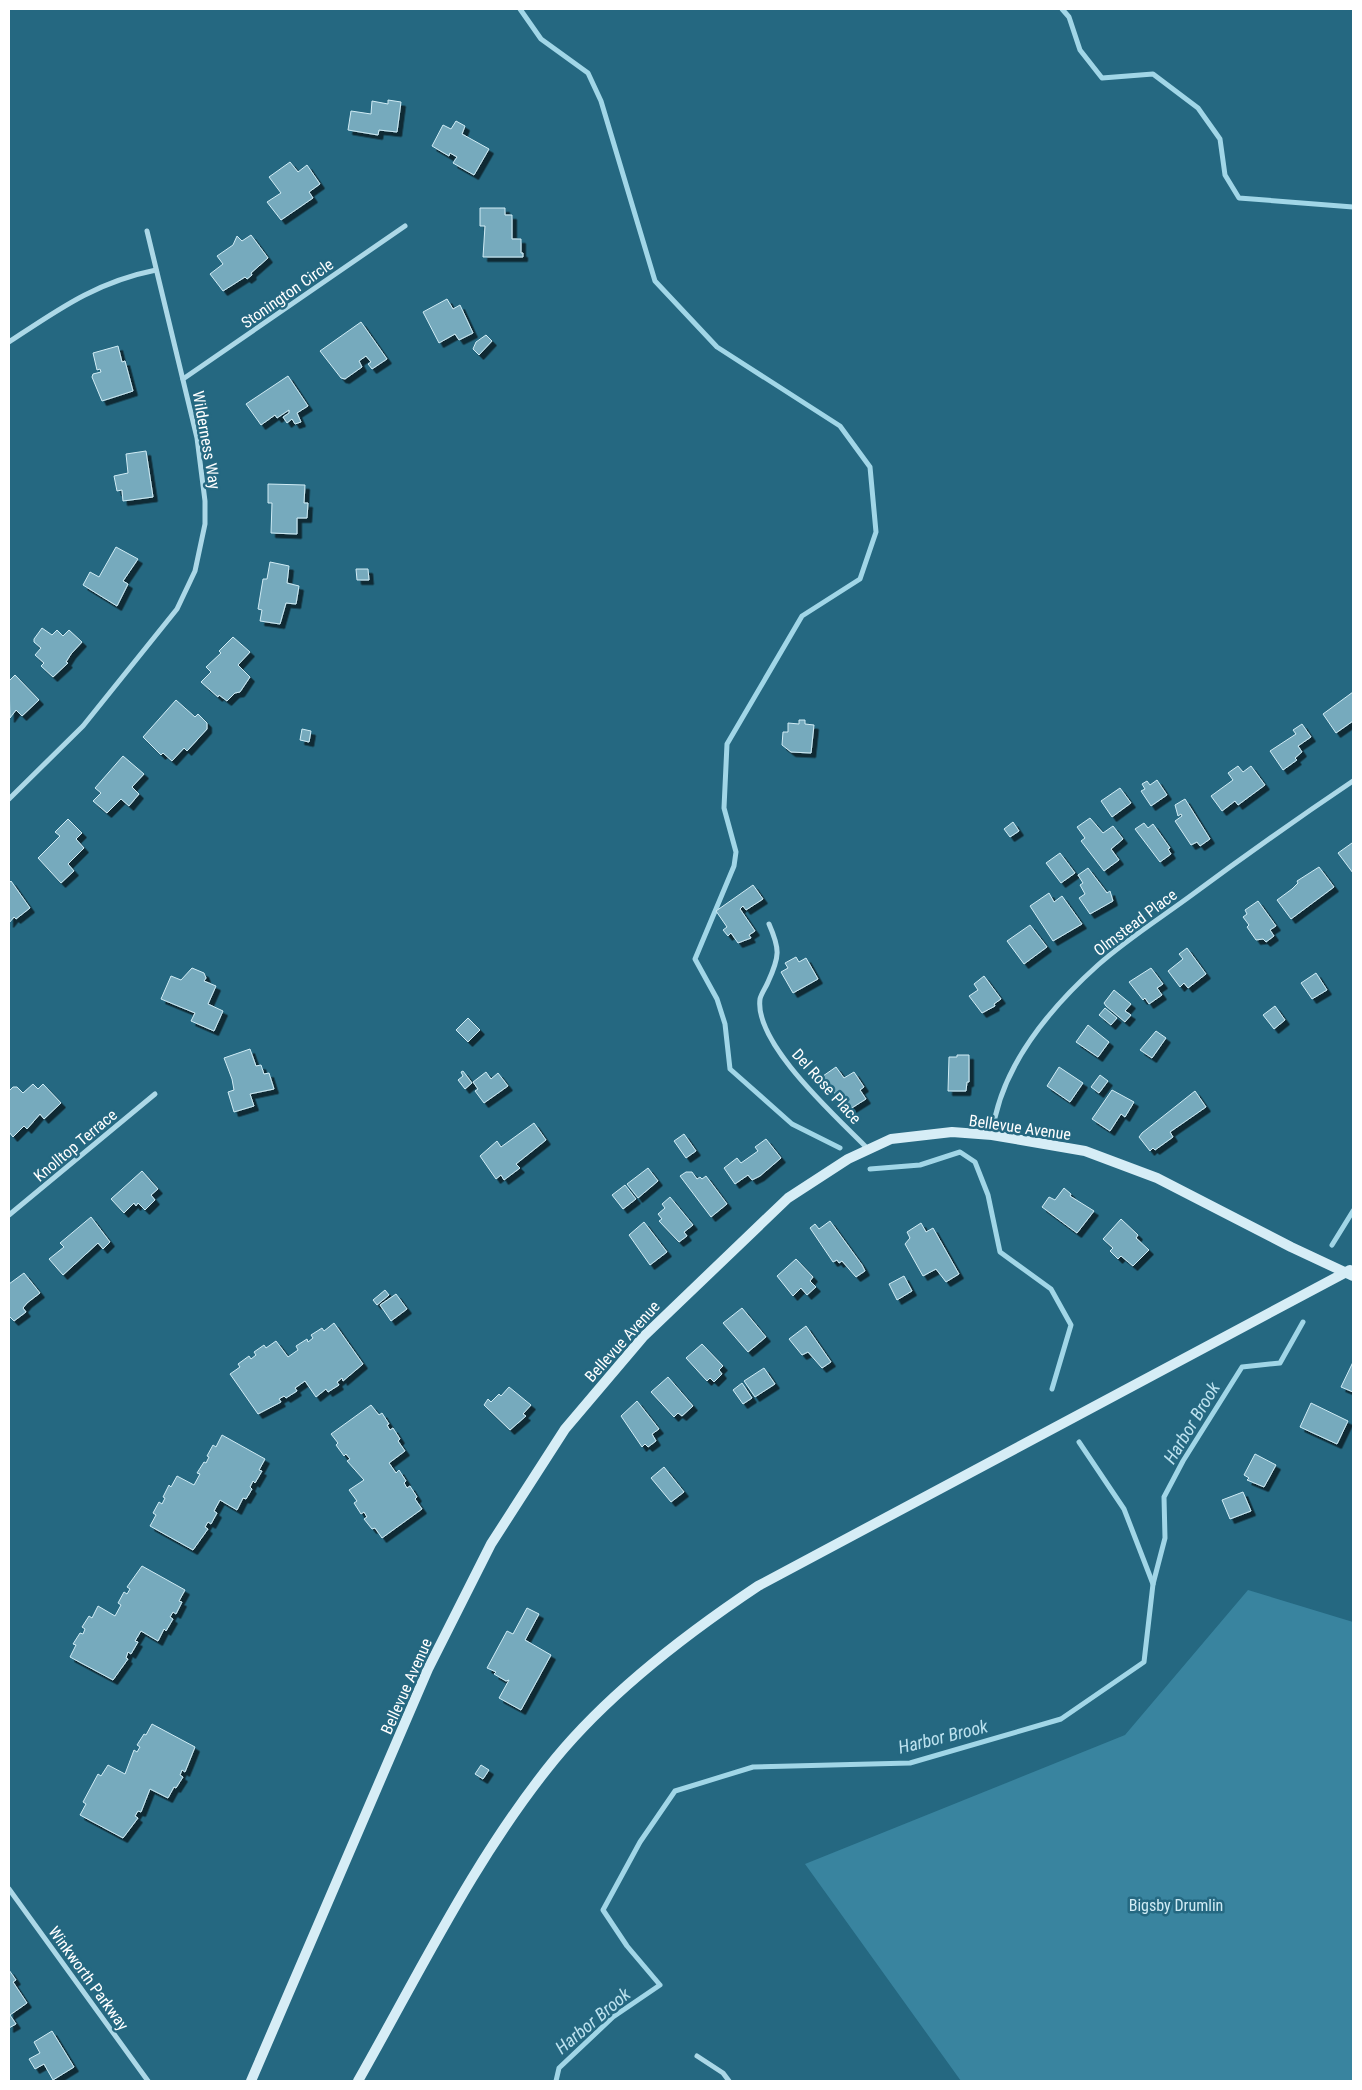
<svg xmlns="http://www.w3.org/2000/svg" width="1362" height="2090" font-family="'Roboto Condensed',sans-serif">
<defs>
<filter id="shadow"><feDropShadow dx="4.5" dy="4.5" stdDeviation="0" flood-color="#0009"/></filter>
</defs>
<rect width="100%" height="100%" fill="#256881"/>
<polygon fill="#39849f" points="1248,1590 1353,1622 1353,2081 961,2081 805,1864 1125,1735"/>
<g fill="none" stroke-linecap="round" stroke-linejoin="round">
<g stroke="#a1d6e7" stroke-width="5">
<polyline points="520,9 541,39 588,73 601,101 655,281 717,347 840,426 870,467 876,532 860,579 802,616 727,744 724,808 736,852 734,866 695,959 717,999 725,1024 730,1069 792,1124 840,1148"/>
<polyline points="1062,9 1069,17 1080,50 1102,78 1153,74 1198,108 1220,139 1225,175 1239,198 1353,207"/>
<polyline points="870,1169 920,1165 960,1152 975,1162 988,1195 1000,1252 1051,1289 1071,1325 1052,1389"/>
<polyline points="1332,1245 1353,1211"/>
<polyline points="1079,1442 1124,1509 1153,1584"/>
<polyline points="556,2081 559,2068 613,2017 660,1985 627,1946 603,1910 640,1842 675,1791 753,1767 910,1763 1061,1719 1144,1662 1153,1584 1165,1538 1164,1497 1183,1461 1242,1367 1280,1363 1303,1322"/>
</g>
</g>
<g fill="#76aabd" stroke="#d0ecf5" filter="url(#shadow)">
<polygon points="388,100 401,102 397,132 379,130 378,135 348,130 351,111 371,114 372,101 388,104"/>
<polygon points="456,121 465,126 462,134 489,149 474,175 453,163 457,157 450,153 449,156 432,146 443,125 451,129"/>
<polygon points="290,162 298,172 307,165 320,184 309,192 313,198 281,220 267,202 281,193 269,177"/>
<polygon points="480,208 505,208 505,215 512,215 512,239 521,239 521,253 523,253 523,257 483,257 485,226 480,226"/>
<polygon points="251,235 268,258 251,273 252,275 247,279 245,277 223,291 210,274 223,264 217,256 233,245 237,236 242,241"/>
<polygon points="447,299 453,309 460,305 473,333 459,340 455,334 439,343 423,312"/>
<polygon points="361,322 387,359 372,369 368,364 371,362 366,356 359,361 362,367 345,379 341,378 320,351"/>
<polygon points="486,335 492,341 479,355 473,349 476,342"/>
<polygon points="118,346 122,362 125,361 133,391 102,401 92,377 93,374 101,372 100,369 97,370 93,353"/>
<polygon points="288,376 308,406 297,413 301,422 295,424 292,419 287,423 283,417 289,413 289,410 277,418 275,415 261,425 246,404"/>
<polygon points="146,451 153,497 123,501 122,490 117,491 114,476 128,473 126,454"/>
<polygon points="268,484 305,485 304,503 308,503 307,518 297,518 297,534 271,533 272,503 268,503"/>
<polygon points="116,547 138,559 123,581 128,584 117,606 83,585 90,572 99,577"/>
<polygon points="270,562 289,566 287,583 299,586 296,604 286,603 280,624 260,621 262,610 258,609 263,579 267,579"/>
<polygon points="356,569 368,569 369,580 357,580"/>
<polygon points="42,628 52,635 57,630 63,636 69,630 82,642 71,654 66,662 68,663 53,677 41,666 44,663 35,655 41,648 34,642 34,639"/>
<polygon points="233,637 250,652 238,665 250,677 240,692 235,693 227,701 219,695 218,697 201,682 211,672 206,667 221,653 219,651"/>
<polygon points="15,675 39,700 22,716 16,710 10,718 9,681"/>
<polygon points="1353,692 1353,721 1336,733 1323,714"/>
<polygon points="176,700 195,717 198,714 207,723 207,729 187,751 184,748 172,761 163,753 161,755 143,737"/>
<polygon points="799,720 805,720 805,724 814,725 811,753 791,752 782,745 783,732 788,732 788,723 799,724"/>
<polygon points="1302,724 1311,737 1298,746 1302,752 1295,758 1297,760 1283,770 1270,751 1296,734 1293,730"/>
<polygon points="302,729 311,731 309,742 300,740"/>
<polygon points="123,756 144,774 132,787 139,794 129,806 121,799 107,813 93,801 101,793 95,788"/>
<polygon points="1238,766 1243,772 1251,766 1265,785 1238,805 1235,801 1222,811 1211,796 1233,780 1228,773"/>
<polygon points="1157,780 1167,795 1151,806 1141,791 1145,789 1142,784 1147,781 1150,785"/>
<polygon points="1120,788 1131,803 1112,817 1101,801"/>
<polygon points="1185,799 1210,839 1200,846 1197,842 1191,845 1175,821 1182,816 1181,814 1178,816 1175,805"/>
<polygon points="1090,818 1103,833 1113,826 1123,839 1111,849 1119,860 1104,871 1081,841 1085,838 1077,827"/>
<polygon points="68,819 82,833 76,839 84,848 68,864 74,871 61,883 38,858 60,836 55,832"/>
<polygon points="1013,822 1019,831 1010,837 1004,829"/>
<polygon points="1144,823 1148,828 1153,824 1170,848 1168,849 1171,854 1160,862 1135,829"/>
<polygon points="1352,843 1353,844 1353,873 1338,853"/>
<polygon points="1060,853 1075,873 1061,883 1046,863"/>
<polygon points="1319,867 1334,887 1291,919 1277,900 1292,889 1298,883 1297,881"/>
<polygon points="1088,868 1107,893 1110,891 1113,901 1090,914 1079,898 1085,894 1080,885 1083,883 1078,875"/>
<polygon points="11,881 30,908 16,919 14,917 9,923 9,883"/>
<polygon points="753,885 763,899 746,910 743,906 740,909 755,931 749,935 751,938 738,943 731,933 728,936 723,930 727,927 716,911"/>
<polygon points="1049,893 1054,902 1062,896 1082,924 1053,941 1030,906"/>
<polygon points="1258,901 1276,926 1270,930 1274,936 1266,942 1263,939 1256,940 1247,927 1249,925 1243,917 1247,914 1245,910"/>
<polygon points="1030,925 1047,947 1024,964 1007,941"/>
<polygon points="1187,948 1206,974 1188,988 1184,983 1180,987 1168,971 1183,959 1179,954"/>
<polygon points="796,957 799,962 806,958 818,979 793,993 781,972 788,968 785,963"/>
<polygon points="192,968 204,973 206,978 204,981 216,986 208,1004 223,1011 214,1031 191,1021 195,1013 161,999 171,976 181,980"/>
<polygon points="1151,968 1163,984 1157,988 1162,995 1149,1004 1145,998 1143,1000 1129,982"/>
<polygon points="1316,973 1327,990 1312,999 1301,983"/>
<polygon points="984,976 1001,999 994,1004 995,1006 982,1013 969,996 978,990 974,984"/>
<polygon points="1114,990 1131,1004 1125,1011 1131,1015 1125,1022 1106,1006 1104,1003"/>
<polygon points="1275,1006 1285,1020 1274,1029 1263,1015"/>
<polygon points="1105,1008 1117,1018 1111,1025 1099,1015"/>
<polygon points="468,1018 480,1030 468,1042 456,1030"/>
<polygon points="1088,1025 1109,1042 1098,1057 1076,1042"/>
<polygon points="1156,1031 1166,1038 1152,1058 1140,1050"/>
<polygon points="250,1049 256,1066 261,1065 264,1074 269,1073 274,1089 250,1094 254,1106 234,1112 228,1092 234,1090 232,1079 224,1058"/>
<polygon points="957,1055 969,1055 969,1082 967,1082 966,1091 948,1091 949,1057 957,1057"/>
<polygon points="836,1067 844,1078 854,1072 864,1087 860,1090 866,1099 847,1111 823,1076"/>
<polygon points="1059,1067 1083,1083 1070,1102 1047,1086"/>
<polygon points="463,1071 472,1083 465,1089 458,1080 463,1076 461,1072"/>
<polygon points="486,1072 491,1079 498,1073 508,1086 484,1103 475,1091 478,1089 473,1082"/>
<polygon points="1100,1075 1108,1081 1099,1093 1091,1087"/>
<polygon points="33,1084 38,1089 43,1084 61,1103 44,1119 40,1114 27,1129 24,1126 13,1137 9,1132 9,1091 13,1087 17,1087 23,1093"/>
<polygon points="1112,1090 1134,1102 1125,1117 1121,1114 1110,1131 1092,1119"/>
<polygon points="1195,1091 1206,1107 1170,1132 1173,1137 1155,1150 1153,1148 1150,1151 1139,1137 1142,1133"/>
<polygon points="534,1123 546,1140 516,1164 520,1168 504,1180 501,1175 496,1179 480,1156 497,1141 501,1147"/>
<polygon points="684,1134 696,1151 686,1158 674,1141"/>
<polygon points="766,1139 781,1158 760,1176 752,1180 748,1175 735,1184 724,1168 737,1158 741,1163 758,1151 755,1147"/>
<polygon points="648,1168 658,1181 638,1198 627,1184"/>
<polygon points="142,1171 158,1189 151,1195 155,1200 145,1210 138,1203 136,1206 134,1203 124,1213 111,1199"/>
<polygon points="686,1172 692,1172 697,1179 700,1177 702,1179 706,1176 727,1204 711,1217 680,1176"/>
<polygon points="625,1185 636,1199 623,1209 612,1195"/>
<polygon points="1064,1188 1071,1194 1070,1196 1094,1211 1077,1233 1042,1207 1049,1197 1055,1200"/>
<polygon points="670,1197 693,1225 684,1232 687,1236 679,1242 659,1221 662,1219 658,1214 665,1208 662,1204"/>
<polygon points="91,1217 110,1242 103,1249 98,1243 63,1275 49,1259 64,1247 60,1243"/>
<polygon points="1121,1219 1138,1235 1136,1238 1149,1250 1133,1266 1121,1256 1118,1259 1110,1251 1113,1248 1103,1239"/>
<polygon points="830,1221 862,1265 865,1271 856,1277 842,1261 839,1263 837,1260 833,1262 810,1228 815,1224 819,1229"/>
<polygon points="644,1222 667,1252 650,1265 629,1235"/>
<polygon points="921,1223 926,1232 933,1228 959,1274 946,1282 936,1269 923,1276 905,1244 910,1238 907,1232"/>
<polygon points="796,1259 813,1277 810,1281 816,1287 807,1295 801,1288 793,1296 777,1276"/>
<polygon points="24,1273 40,1293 27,1303 23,1308 26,1312 14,1321 9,1316 9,1284"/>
<polygon points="904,1276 912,1291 897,1300 889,1284"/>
<polygon points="385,1290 389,1295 377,1305 373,1300"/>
<polygon points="396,1294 407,1309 391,1321 380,1305"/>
<polygon points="742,1308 766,1337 748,1352 723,1323"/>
<polygon points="334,1323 363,1364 343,1381 342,1378 337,1382 339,1385 328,1392 326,1389 316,1397 305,1381 295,1388 297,1391 286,1398 284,1396 279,1399 281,1402 258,1414 230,1374 240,1367 238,1364 249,1356 251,1359 256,1355 254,1352 264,1345 266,1348 276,1341 288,1357 298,1350 296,1346 307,1339 308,1342 313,1338 311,1335 322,1328 324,1331"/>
<polygon points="806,1326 831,1362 822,1368 808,1352 802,1355 789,1339"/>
<polygon points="702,1344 723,1366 719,1370 722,1374 714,1382 710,1378 707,1381 686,1358"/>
<polygon points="1353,1362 1353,1392 1341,1387"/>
<polygon points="764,1368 775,1384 755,1397 744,1381"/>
<polygon points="668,1377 693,1406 682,1416 678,1413 674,1417 651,1392"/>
<polygon points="742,1383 752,1398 743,1404 733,1390"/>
<polygon points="509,1387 531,1405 523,1414 526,1416 510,1430 484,1405 488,1399 491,1402 499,1394 501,1396"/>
<polygon points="637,1401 659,1429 652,1434 656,1441 648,1447 645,1444 642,1447 621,1416"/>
<polygon points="1311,1403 1348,1421 1337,1444 1300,1427"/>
<polygon points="371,1405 379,1415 382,1413 389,1424 387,1425 390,1430 393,1428 400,1439 398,1441 405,1451 389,1463 396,1473 399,1470 406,1481 404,1483 407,1488 410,1486 417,1497 415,1499 422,1509 382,1538 375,1528 372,1529 364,1519 367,1517 364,1512 361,1514 354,1503 357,1501 349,1490 364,1480 347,1461 350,1459 346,1454 344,1456 336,1445 338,1443 331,1434"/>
<polygon points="222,1435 265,1459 259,1470 262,1471 255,1483 253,1481 250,1487 252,1489 246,1499 243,1498 237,1510 220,1500 214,1511 217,1513 211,1524 208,1522 205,1527 208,1529 193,1550 150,1526 156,1515 153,1513 159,1502 162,1504 165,1498 163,1497 169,1485 171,1487 177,1476 194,1485 200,1474 197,1473 204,1462 206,1463 209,1457 207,1456 213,1445 216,1447"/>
<polygon points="1255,1454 1276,1465 1264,1487 1247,1480 1249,1478 1244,1475"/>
<polygon points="664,1467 684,1492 671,1502 651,1478"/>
<polygon points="1243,1492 1251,1511 1230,1519 1222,1500"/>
<polygon points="142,1566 185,1590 179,1601 182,1602 176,1614 173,1612 170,1617 173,1619 166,1631 164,1629 158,1641 141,1631 135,1641 138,1642 131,1654 128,1652 126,1658 128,1659 113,1680 70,1657 76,1645 73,1644 80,1633 83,1634 85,1629 82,1627 89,1616 92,1618 98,1606 115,1616 121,1605 118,1603 124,1592 127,1594 130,1589 127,1587"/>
<polygon points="527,1608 539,1614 525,1640 551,1655 521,1710 499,1698 509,1680 506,1681 494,1674 496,1672 487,1668 507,1631 513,1634"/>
<polygon points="152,1724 195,1747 185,1772 182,1770 180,1775 183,1777 176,1788 174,1787 168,1798 150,1789 141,1812 138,1811 135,1816 138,1818 123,1838 80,1815 86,1804 83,1802 98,1774 101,1776 108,1765 125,1774 134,1750 137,1752 140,1747 137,1745 144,1734 146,1735"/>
<polygon points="481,1765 489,1770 483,1779 475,1774"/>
<polygon points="9,1970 16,1980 13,1982 27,2003 10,2015 16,2024 9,2028"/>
<polygon points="52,2031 74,2067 53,2080 44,2064 35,2069 29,2059 40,2053 34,2042"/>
</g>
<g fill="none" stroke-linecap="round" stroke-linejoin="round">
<g stroke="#acd8e7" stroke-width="5">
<path d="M9,342C59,309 96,282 156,270"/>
<polyline points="183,379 405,226"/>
<polyline points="9,799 83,726 177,609 195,571 205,524 205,501 197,438 147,231"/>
<path d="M769,924C780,949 780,956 768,982C766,987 761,994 760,999C754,1044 838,1118 868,1149"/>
<path d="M992,1135C1000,1068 1049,1009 1098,965C1126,940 1159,919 1189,897C1243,857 1298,818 1353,781"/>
<polyline points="9,1215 155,1094"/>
<polyline points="9,1889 148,2081"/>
<polyline points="697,2056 723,2073 729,2081"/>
</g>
<g stroke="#d6edf6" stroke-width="10">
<polyline points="251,2081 428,1669 491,1544 565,1429 643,1337 788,1198 848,1159 891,1139 952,1132 992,1135 1085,1151 1157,1178 1291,1247 1353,1276"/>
<path d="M358,2081C420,1972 475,1857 555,1759C610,1692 686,1634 758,1586L1350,1270"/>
</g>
</g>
<g text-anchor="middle" stroke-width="5" stroke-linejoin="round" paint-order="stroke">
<g font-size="16" fill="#fff" stroke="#256881">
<text transform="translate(287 293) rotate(-35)" y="6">Stonington Circle</text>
<text transform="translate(207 440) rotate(80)" y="6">Wilderness Way</text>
<text transform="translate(1135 922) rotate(-37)" y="6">Olmstead Place</text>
<text transform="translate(827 1086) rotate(48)" y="6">Del Rose Place</text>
<text transform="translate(1020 1127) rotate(8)" y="6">Bellevue Avenue</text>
<text transform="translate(75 1145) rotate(-40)" y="6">Knolltop Terrace</text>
<text transform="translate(622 1341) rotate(-48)" y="6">Bellevue Avenue</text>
<text transform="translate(406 1686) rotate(-66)" y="6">Bellevue Avenue</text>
<text transform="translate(89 1978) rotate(54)" y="6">Winkworth Parkway</text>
</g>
<g font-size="16" fill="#d0ecf5" stroke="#256881">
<text x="1176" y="1911">Bigsby Drumlin</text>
</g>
<g font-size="18" font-style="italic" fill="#bce2ef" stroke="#256881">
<text transform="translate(1192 1423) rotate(-59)" y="6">Harbor Brook</text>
<text transform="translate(943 1737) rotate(-14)" y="6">Harbor Brook</text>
<text transform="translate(593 2021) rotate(-40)" y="6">Harbor Brook</text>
</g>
</g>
<rect width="1362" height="2090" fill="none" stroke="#ffffff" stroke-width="20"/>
</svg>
